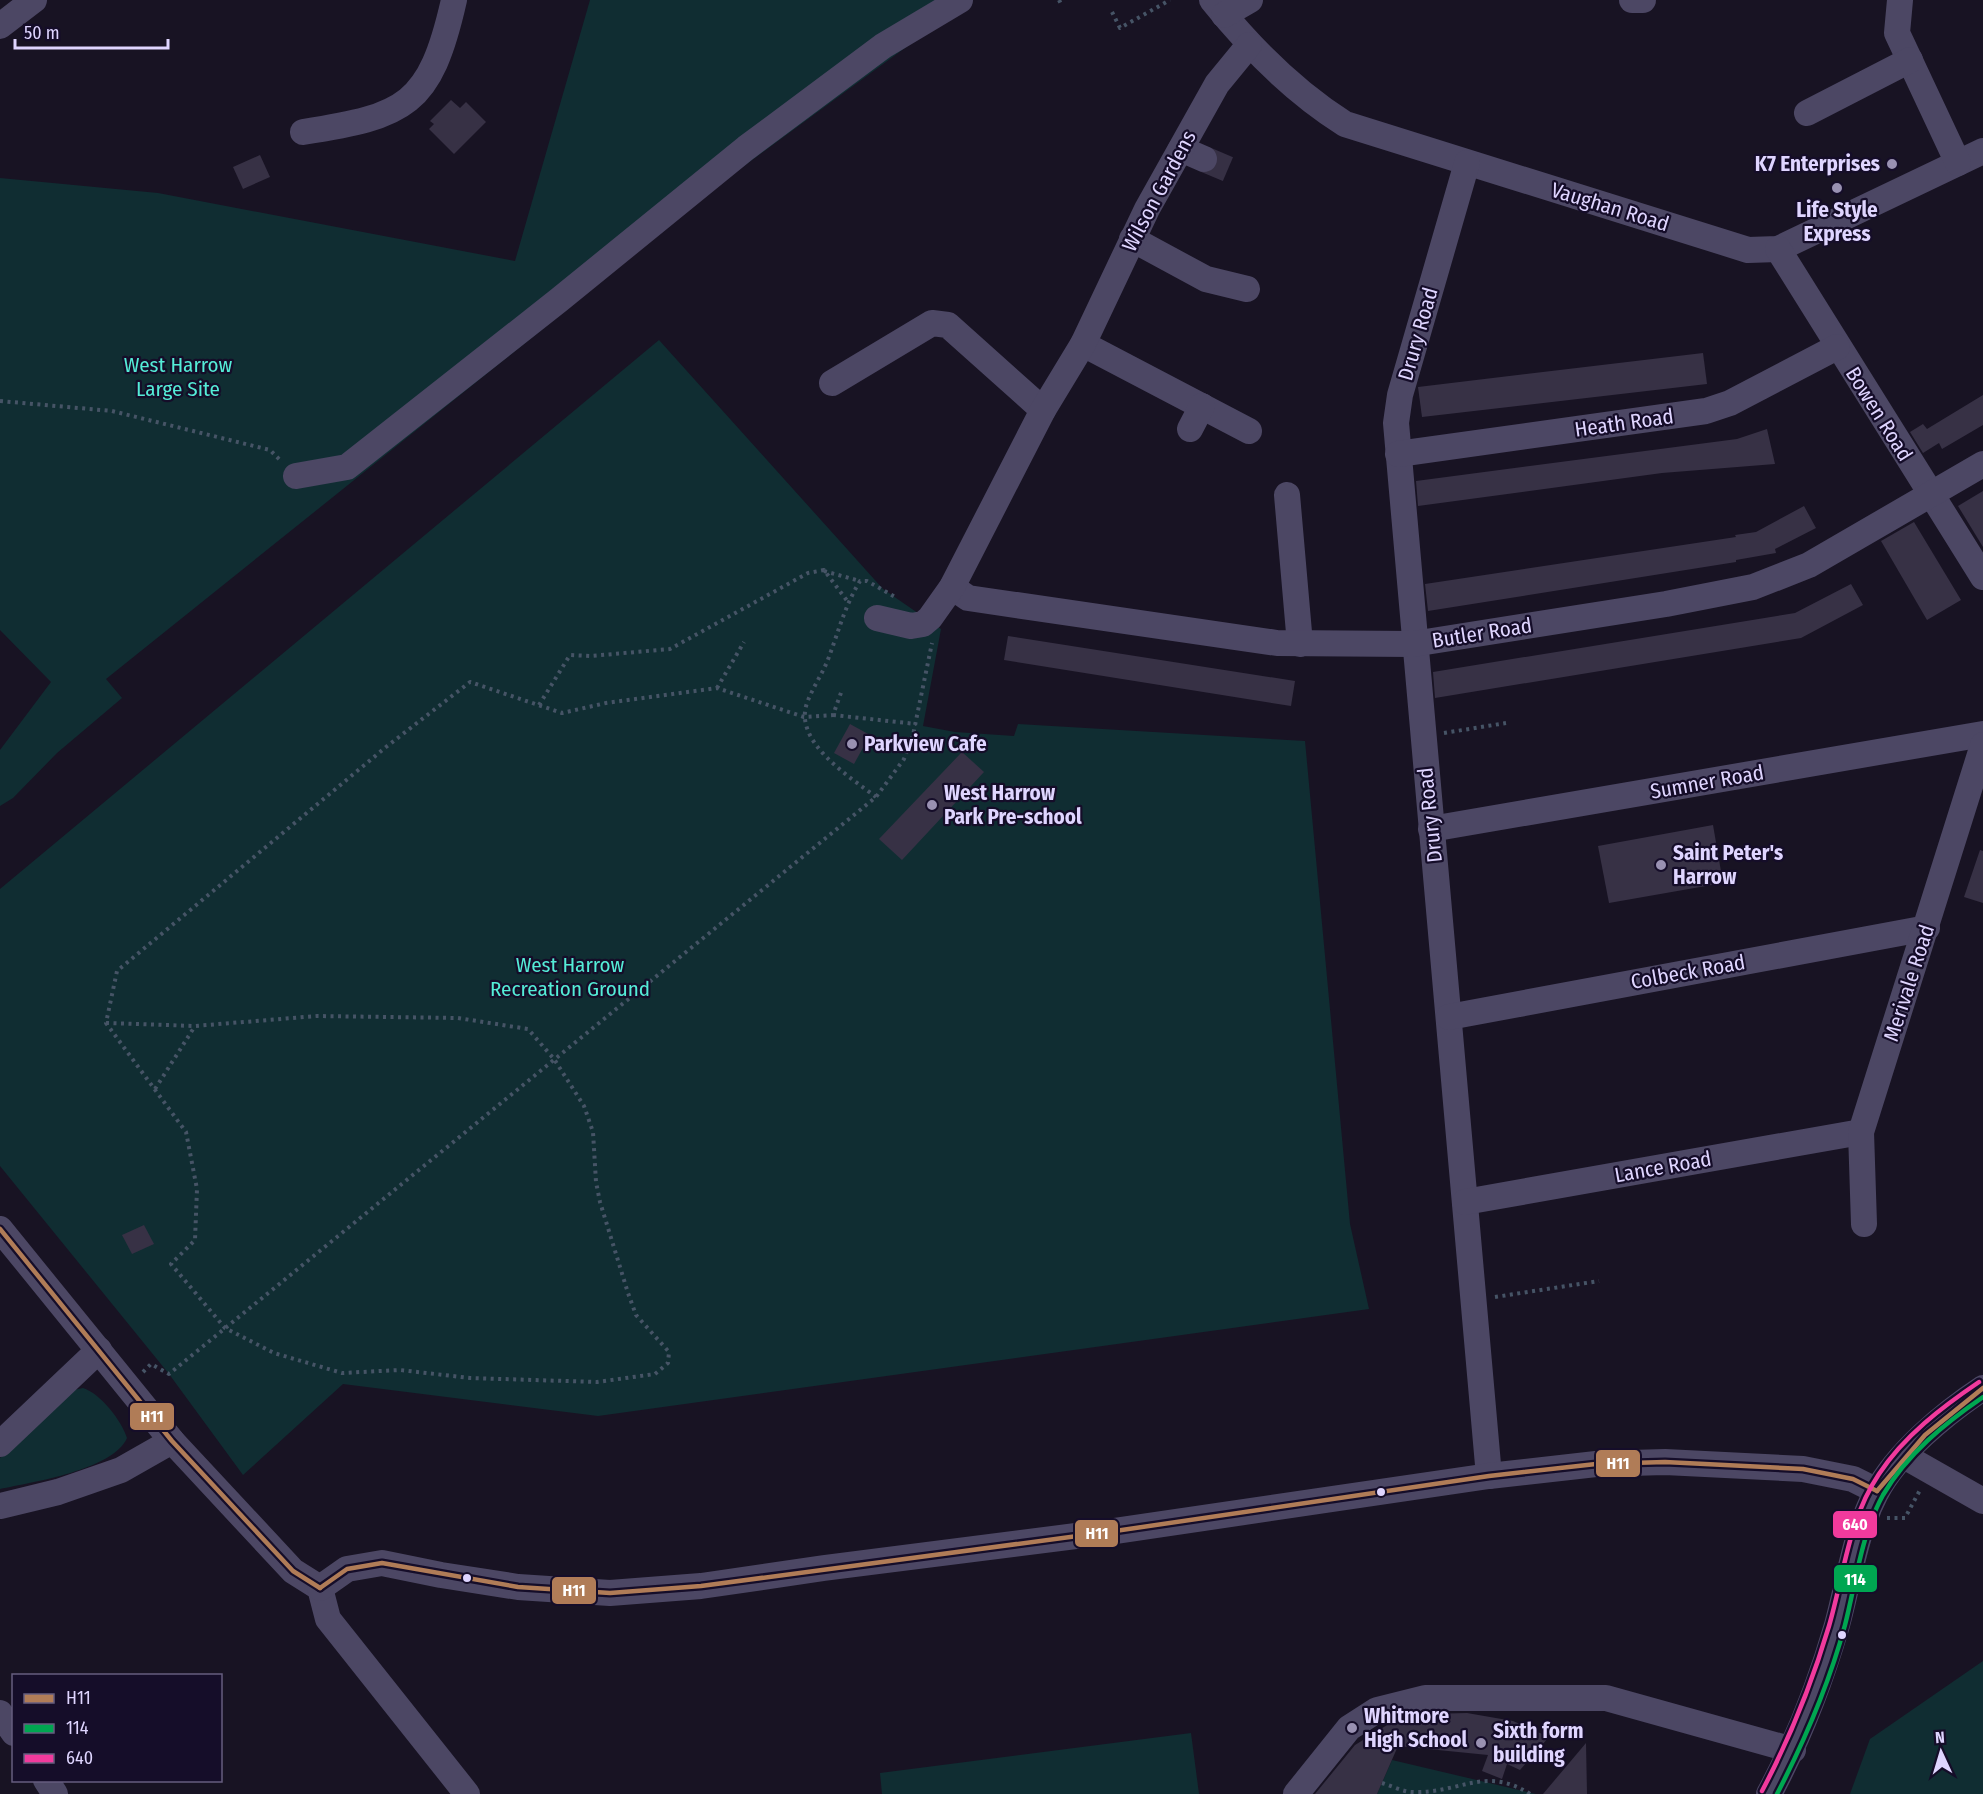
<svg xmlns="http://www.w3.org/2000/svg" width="1983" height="1794" font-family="'Fira Sans Condensed',sans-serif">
<rect width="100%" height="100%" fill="#181323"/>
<g fill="#102d32">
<polygon points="590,0 944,0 954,12 714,188 575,303 106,679 122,698 57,753 13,798 0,806 0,750 51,682 0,630 0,178 158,193 515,261"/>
<polygon points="659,340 883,589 941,629 923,726 955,732 1014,736 1018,724 1305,741 1350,1224 1369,1309 598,1416 343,1384 243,1475 169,1374 0,1166 0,889"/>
<path d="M83,1388C100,1393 122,1421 127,1438C113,1470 33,1482 0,1489V1458L25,1430L74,1390Z"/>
<polygon points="1983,1661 1983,1794 1850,1794 1870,1739"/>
<polygon points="1191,1733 1199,1794 882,1794 880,1773"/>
<polygon points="1392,1760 1536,1794 1377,1794"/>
</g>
<g fill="#373145">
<polygon points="451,100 460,108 466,102 486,122 454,154 429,129 434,124 430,121"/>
<polygon points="260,155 270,177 243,189 233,167"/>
<polygon points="1703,353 1707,384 1422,417 1418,387"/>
<polygon points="1983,395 1983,425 1942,449 1939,443 1923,453 1910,432 1923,424 1927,429"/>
<polygon points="1767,429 1775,464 1662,473 1418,506 1416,481 1737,439"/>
<polygon points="1983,491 1983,547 1958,506"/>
<polygon points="1804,506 1816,528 1775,549 1776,553 1736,560 1736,562 1428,611 1425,584 1736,537 1735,535 1756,532"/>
<polygon points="1914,522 1961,600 1927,620 1881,541"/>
<polygon points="1851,584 1863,605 1801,638 1435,698 1433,672 1795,613"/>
<polygon points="1008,636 1295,681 1291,706 1004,660"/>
<polygon points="850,724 870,735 854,764 834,753"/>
<polygon points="962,752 984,772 902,860 879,839"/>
<polygon points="1713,825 1723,883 1609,903 1598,846"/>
<polygon points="1980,850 1983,851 1983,903 1964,897"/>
<polygon points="144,1225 154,1244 132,1254 122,1235"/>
<polygon points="1467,1713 1513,1721 1549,1737 1520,1770 1507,1764 1502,1779 1482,1771 1488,1755 1398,1746 1377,1794 1315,1794 1355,1745 1392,1722 1409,1717 1426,1722 1429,1714"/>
<polygon points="1586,1743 1587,1794 1543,1794"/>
</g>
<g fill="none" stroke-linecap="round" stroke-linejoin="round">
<polyline stroke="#363044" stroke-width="26" stroke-dasharray="26 13" stroke-linecap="butt" points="1204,159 1237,173"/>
<g stroke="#465466" stroke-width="4" stroke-dasharray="3 4.5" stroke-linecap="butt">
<polyline points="1059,0 1061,4"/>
<polyline points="1112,12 1120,28 1170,0"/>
<polyline points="0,401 112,411 270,450 281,461"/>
<polyline points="824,571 860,581"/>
<polyline points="717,688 744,642"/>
<polyline points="539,705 570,655 591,656 670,649 808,573 824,570 848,602"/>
<polyline points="833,715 916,724"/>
<polyline points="1444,733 1506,723"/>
<path d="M876,797C850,777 793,742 807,703C812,689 821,676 827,662C838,634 844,607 860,581H867L897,598"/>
<polyline points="106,1023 195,1026 317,1016 458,1018 528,1029 554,1059 584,1106 593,1132 596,1182 600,1202 628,1293 636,1315 669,1352 668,1363 655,1374 597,1382 470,1378 400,1370 342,1373 274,1353 225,1328 171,1264 195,1240 197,1189 186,1132 106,1023 117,971 386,747 470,682 562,713 606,703 717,688 804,717 833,715 842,690"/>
<polyline points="155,1089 195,1026"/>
<polyline points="1495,1297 1599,1281"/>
<polyline points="143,1372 151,1364 169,1374 876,797 904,759 913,735 932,643"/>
<polyline points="1887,1518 1905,1518 1920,1490"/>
<path d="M1382,1783C1392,1786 1403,1792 1413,1792C1459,1794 1485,1765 1530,1794"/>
</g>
<g stroke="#4c4764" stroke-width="26">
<path d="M1212,0C1251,49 1293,91 1345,124L1748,250L1778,249L1983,151"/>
<polyline points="1632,0 1643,0"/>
<polyline points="1900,0 1897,33 1958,163"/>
<polyline points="1224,15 1250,0"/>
<polyline points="0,26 34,0"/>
<polyline points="1807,113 1910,60"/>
<path d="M303,132C406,116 430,106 454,0"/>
<polyline points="1181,149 1204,159"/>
<polyline points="1467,163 1400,395 1396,423 1489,1476"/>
<polyline points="1132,239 1206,279 1247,289"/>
<polyline points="1778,249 1983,577"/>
<polyline points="1083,344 1249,431"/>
<polyline points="832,383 932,323 948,325 1043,410"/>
<polyline points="1190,429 1202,406"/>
<polyline points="1398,454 1706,411 1730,403 1837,347"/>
<polyline points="296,476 347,467 559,300 746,148 883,46 960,0"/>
<polyline points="1287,495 1300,644"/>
<polyline points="952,587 968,598 1277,643 1413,644 1666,604 1753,587 1809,565 1983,464"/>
<polyline points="877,618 911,626 923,624 930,618 952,587 1043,410 1083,344 1147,209 1217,84 1249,45"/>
<polyline points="1431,829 1983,734"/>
<polyline points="1449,1017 1927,928"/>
<polyline points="1465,1202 1861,1132"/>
<polyline points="1864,1224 1861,1132 1983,745"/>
<polyline points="0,1229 172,1441 293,1571 320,1588 328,1619 467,1794"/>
<polyline points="0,1444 99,1350"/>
<polyline points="1904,1456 1983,1501"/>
<polyline points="0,1506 58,1492 121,1470 172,1441"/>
<polyline points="320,1588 347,1569 382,1563 441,1575 518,1587 610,1593 701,1586 824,1568 1115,1531 1489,1476 1596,1464 1665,1462 1803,1469 1853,1479 1877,1491"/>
<polyline points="0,1713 14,1733"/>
<polyline points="46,1780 55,1794"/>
<polyline points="1296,1794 1349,1728 1377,1710 1425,1698 1606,1698 1793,1750"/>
<path d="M1769,1794C1798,1740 1820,1684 1837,1625C1849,1581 1855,1533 1876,1493C1898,1452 1944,1414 1983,1388"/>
</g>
<defs>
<g id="bus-1">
<polyline points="0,1229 172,1441 293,1571 320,1588"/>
<polyline points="1877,1491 1925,1435 1983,1388"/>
<polyline points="320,1588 347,1569 382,1563 518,1587 610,1593 701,1586 1115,1531 1489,1476 1596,1464 1665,1462 1803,1469 1853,1479 1877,1491"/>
</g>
<path id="bus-2" d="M1777,1794C1805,1740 1829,1684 1845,1625C1856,1582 1861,1535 1883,1495C1907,1454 1945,1423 1983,1397"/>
<path id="bus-3" d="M1762,1791C1790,1738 1812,1683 1829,1626C1844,1575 1848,1520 1879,1474C1904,1436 1942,1407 1979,1382"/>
</defs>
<use href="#bus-1" stroke="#150d29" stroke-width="9"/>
<use href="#bus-2" stroke="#150d29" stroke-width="9"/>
<use href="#bus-3" stroke="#150d29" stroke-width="9"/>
<use href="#bus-1" stroke="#b07c57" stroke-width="4.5"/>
<use href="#bus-2" stroke="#00a651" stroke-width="4.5"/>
<use href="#bus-3" stroke="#f13a9d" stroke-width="4.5"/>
</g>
<g fill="#9991b2" stroke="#150d29" stroke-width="2">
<circle cx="1892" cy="164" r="6"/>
<circle cx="1837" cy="188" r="6"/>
<circle cx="852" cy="744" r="6"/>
<circle cx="932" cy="805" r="6"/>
<circle cx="1661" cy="865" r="6"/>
<circle cx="1352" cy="1728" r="6"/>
<circle cx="1481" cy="1743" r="6"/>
</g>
<g fill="#dfd5ff" stroke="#150d29" stroke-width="2">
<circle cx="1381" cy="1492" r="5"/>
<circle cx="467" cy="1578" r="5"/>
<circle cx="1842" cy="1635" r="5"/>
</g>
<g text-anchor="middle" stroke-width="4.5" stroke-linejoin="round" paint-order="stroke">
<g font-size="21" font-weight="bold" fill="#dfd5ff" stroke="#150d29" text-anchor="start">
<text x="1880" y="171" text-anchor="end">K7 Enterprises</text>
<text x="1837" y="217" text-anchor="middle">Life Style<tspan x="1837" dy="24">Express</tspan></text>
<text x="864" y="751">Parkview Cafe</text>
<text x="944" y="800">West Harrow<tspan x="944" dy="24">Park Pre-school</tspan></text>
<text x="1673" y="860">Saint Peter's<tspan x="1673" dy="24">Harrow</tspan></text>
<text x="1364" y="1723">Whitmore<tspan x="1364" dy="24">High School</tspan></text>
<text x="1493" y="1738">Sixth form<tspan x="1493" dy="24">building</tspan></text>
</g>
<g font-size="21" fill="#dfd5ff" stroke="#150d29">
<text transform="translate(1159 191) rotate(-62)" y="7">Wilson Gardens</text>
<text transform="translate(1610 207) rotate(17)" y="7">Vaughan Road</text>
<text transform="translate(1418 334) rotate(-74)" y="7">Drury Road</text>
<text transform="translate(1879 414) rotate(58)" y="7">Bowen Road</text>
<text transform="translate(1624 423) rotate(-8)" y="7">Heath Road</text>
<text transform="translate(1482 633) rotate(-9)" y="7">Butler Road</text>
<text transform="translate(1707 782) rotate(-10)" y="7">Sumner Road</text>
<text transform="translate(1430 815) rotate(-96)" y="7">Drury Road</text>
<text transform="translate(1688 972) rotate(-10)" y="7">Colbeck Road</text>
<text transform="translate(1909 983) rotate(-72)" y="7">Merivale Road</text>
<text transform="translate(1663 1167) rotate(-10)" y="7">Lance Road</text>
</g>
<g font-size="21" fill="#54ecd7" stroke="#150d29">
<text x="178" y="372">West Harrow<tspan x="178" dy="24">Large Site</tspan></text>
<text x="570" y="972">West Harrow<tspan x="570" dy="24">Recreation Ground</tspan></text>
</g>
</g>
<g stroke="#150d29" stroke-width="2">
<rect x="129" y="1402" width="46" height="29" rx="6" fill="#b07c57"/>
<rect x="1595" y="1449" width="46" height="29" rx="6" fill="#b07c57"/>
<rect x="1832" y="1510" width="46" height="29" rx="6" fill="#f13a9d"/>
<rect x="1074" y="1519" width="45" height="29" rx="6" fill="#b07c57"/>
<rect x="1833" y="1564" width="45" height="29" rx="6" fill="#00a651"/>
<rect x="551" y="1576" width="46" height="29" rx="6" fill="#b07c57"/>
</g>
<g font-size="16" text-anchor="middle" font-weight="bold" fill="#fff">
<text x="152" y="1422">H11</text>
<text x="1618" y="1469">H11</text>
<text x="1855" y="1530">640</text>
<text x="1097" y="1539">H11</text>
<text x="1855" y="1585">114</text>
<text x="574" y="1596">H11</text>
</g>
<rect x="12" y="1674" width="210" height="108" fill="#150d29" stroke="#665d7f" stroke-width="1.5"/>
<rect x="24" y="1694" width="30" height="9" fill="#b07c57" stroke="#665d7f" stroke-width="1.5"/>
<text x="66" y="1704" font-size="18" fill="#dfd5ff">H11</text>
<rect x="24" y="1724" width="30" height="9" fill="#00a651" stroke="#665d7f" stroke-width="1.5"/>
<text x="66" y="1734" font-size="18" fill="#dfd5ff">114</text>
<rect x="24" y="1754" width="30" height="9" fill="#f13a9d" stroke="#665d7f" stroke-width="1.5"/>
<text x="66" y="1764" font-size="18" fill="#dfd5ff">640</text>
<g transform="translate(1941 1752) rotate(356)" stroke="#150d29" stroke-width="4.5" paint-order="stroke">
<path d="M0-4.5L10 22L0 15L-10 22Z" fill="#dfd5ff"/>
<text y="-9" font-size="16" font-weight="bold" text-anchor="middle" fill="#dfd5ff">N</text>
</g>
<path d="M15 39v9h153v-9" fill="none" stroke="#dfd5ff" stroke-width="3"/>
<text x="24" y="39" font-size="18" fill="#dfd5ff" stroke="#150d29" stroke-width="4.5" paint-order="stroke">50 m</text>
</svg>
